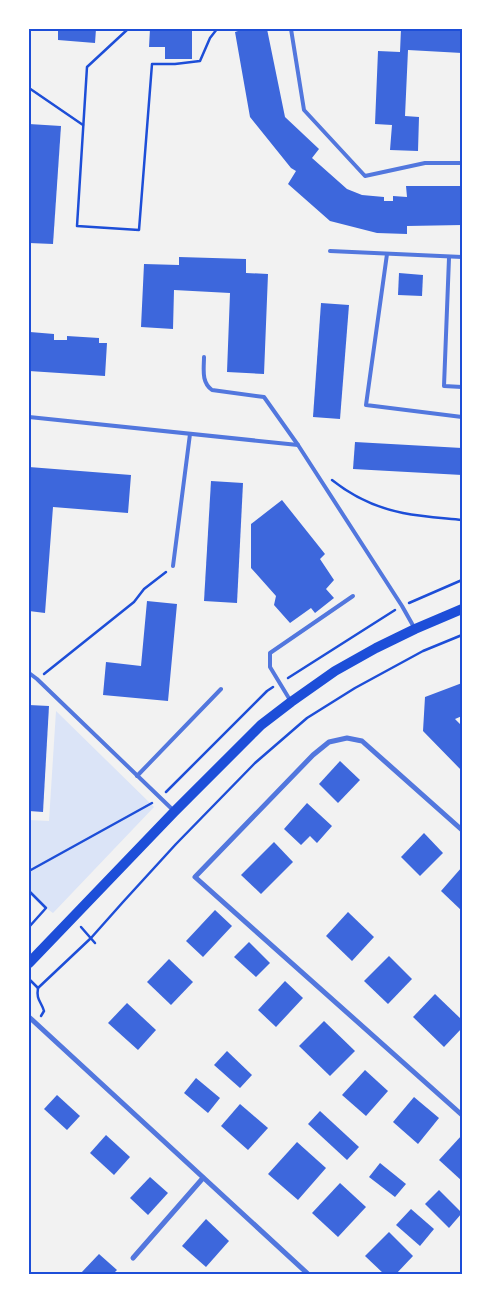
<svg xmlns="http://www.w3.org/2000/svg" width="491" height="1303" font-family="Inter,sans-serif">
<rect width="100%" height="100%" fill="#f2f2f2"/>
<polygon fill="#dbe4f7" points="56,711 154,807 53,913 46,908 29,891 29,820 49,821"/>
<g fill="#3d67dc">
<polygon points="51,29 96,29 95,43 58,40 58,31 51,30"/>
<polygon points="150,29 192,29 192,59 165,59 165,47 149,47"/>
<polygon points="244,29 267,29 285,117 319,149 312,158 347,189 362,195 384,197 384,201 393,201 393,196 407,197 406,186 462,186 462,225 407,226 407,234 377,233 330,221 288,184 296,171 291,168 250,117 235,32"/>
<polygon points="401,29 462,29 462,53 408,50 405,116 419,117 418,151 390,150 392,125 375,124 378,51 400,52"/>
<polygon points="29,124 61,126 53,244 29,243"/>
<polygon points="179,257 246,259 246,273 268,274 264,374 227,372 230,293 174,290 173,329 141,327 144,264 179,265"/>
<polygon points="399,273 423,275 422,296 398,295"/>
<polygon points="321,303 349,305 340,419 313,417"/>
<polygon points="30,332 54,334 54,340 67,340 67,336 99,338 99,343 107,343 105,376 29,371 29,338 30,338"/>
<polygon points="355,442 462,448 462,475 353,469"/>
<polygon points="29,467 131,475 128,513 53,507 45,613 29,611"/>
<polygon points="211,481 243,483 237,603 204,601"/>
<polygon points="282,500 325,554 320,559 334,580 326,589 334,598 315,613 311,608 290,623 274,605 276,596 251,568 251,524"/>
<polygon points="147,601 177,604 168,701 103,695 106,662 141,666"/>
<polygon points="462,683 462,716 455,719 462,726 462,771 423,731 425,697"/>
<polygon points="29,705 49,706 43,812 29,811"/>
<polygon points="340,761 360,780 338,803 319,784"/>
<polygon points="307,803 332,826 317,843 310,836 301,845 284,829"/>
<polygon points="424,833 443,853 420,876 401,857"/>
<polygon points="274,842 293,862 261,894 241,875"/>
<polygon points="462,867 462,911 441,891"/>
<polygon points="215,910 232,926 203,957 186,941"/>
<polygon points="348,912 374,937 352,961 326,936"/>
<polygon points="249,942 270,963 256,977 234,957"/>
<polygon points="389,956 412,979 388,1004 364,981"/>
<polygon points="169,959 193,982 171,1005 147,982"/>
<polygon points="285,981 303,998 276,1027 258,1010"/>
<polygon points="435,994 462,1020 462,1028 444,1047 413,1017"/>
<polygon points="127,1003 156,1030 138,1050 108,1023"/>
<polygon points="324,1021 355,1051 330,1076 299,1046"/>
<polygon points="227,1051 252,1075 240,1088 214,1065"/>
<polygon points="365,1070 388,1091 366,1116 342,1095"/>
<polygon points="196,1078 220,1098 208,1113 184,1093"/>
<polygon points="57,1095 80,1116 67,1130 44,1109"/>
<polygon points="414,1097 439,1118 418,1144 393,1122"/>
<polygon points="240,1104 268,1128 248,1150 221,1126"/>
<polygon points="320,1111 359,1147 347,1160 308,1124"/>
<polygon points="106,1135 130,1157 114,1175 90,1153"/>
<polygon points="462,1135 462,1181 439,1160"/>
<polygon points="297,1142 326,1168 298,1200 268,1174"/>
<polygon points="380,1163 406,1184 395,1197 369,1177"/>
<polygon points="150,1177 168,1193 148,1215 130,1198"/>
<polygon points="340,1183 366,1207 338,1237 312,1213"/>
<polygon points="439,1190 462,1213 449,1228 425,1204"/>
<polygon points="411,1209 434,1229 420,1246 396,1225"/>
<polygon points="206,1219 229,1241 206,1267 182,1246"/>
<polygon points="389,1232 413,1256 396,1274 384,1274 365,1256"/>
<polygon points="99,1254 117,1270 113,1274 80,1274"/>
</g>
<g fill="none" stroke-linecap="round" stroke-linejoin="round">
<g stroke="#1d4ed8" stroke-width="2.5">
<polyline points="128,29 87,67 77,226 139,230 152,64 175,64 200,61 210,38 217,29"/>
<polyline points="29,88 83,125"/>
<path d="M332,480C352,496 378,508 403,513C423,517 443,518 462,520"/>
<polyline points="409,603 462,580"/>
<polyline points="44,674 134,602 144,589 166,572"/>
<polyline points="288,678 395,610"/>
<polyline points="166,792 267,691 273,687"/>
<polyline points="29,871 152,803"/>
<polyline points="29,891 46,908 29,927"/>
<polyline points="81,927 95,943"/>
<path d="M29,979L38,988C36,1000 41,1001 44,1011L41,1016"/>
<polyline points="38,988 91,938 123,902 176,844 255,763 307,718 355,688 423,651 462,635"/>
</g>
<g stroke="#5277de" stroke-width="4">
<polyline points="291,29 304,110 365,176 425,163 462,163"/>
<polyline points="330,251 462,257"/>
<polyline points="387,254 366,405 462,417"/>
<polyline points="449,258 444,386 462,387"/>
<path d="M204,357C204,369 201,382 212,390L264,397L298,445"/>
<polyline points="29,417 298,445 402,606 415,629"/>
<polyline points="173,566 190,434"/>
<polyline points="29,673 37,679 173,810"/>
<polyline points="290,700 270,667 270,653 353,596"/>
<polyline points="137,776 221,689"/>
</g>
<g stroke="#5277de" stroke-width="5">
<polyline points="462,830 362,741 347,738 329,742 313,755 195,877 462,1115"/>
<polyline points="29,1017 308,1274"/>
<polyline points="133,1258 203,1178"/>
</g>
<polyline stroke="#1d4ed8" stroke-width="10" points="29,963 174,812 261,725 291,702 335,671 376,648 415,629 462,609"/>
</g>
<rect width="491" height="1303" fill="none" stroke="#ffffff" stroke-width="60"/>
<rect x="30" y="30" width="431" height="1243" fill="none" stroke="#1d4ed8" stroke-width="2"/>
</svg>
